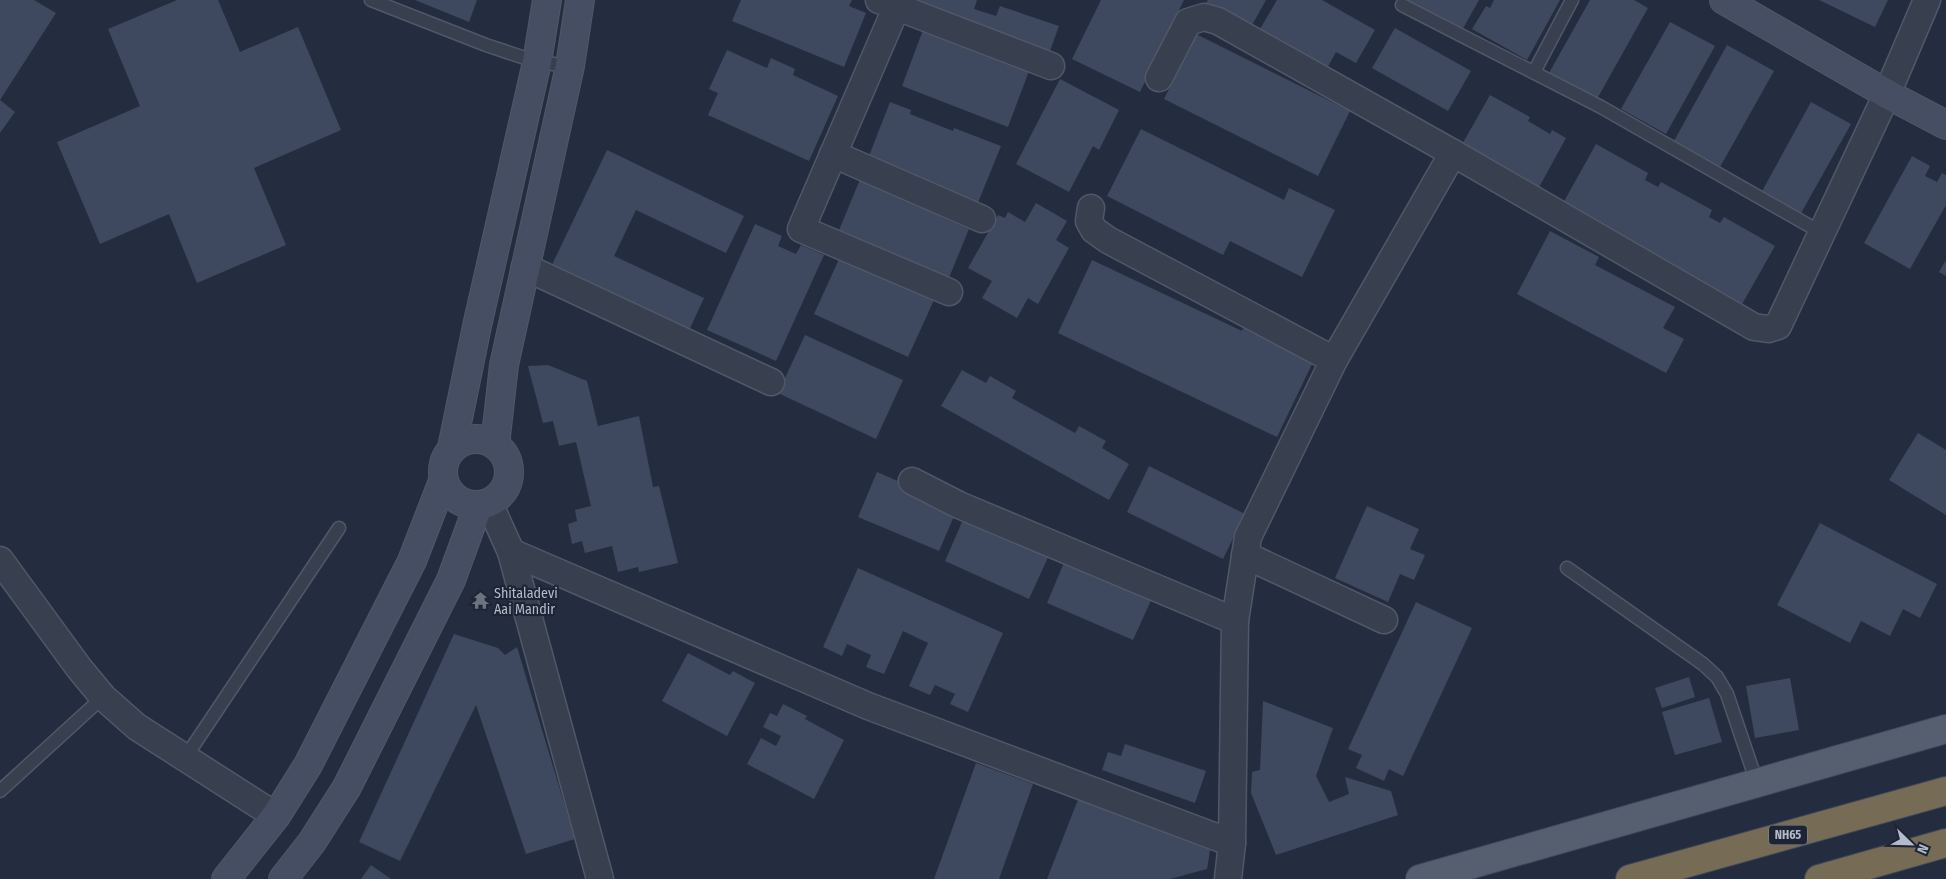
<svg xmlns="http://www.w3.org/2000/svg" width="1946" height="879" font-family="'Fira Sans Condensed',sans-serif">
<rect width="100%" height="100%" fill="#242d40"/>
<g fill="#3e485e">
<polygon points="0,0 34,0 56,13 0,100 15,112 0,133"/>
<polygon points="177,0 218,0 240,52 298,27 341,130 254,168 286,245 197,283 169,214 100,244 57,142 140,106 108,29"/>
<polygon points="415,0 477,0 469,22"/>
<polygon points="741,0 852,0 849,6 866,13 844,67 732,21"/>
<polygon points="906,0 977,0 974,9 996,16 1000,6 1059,26 1050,51 905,3"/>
<polygon points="1101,0 1184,0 1140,92 1072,59"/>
<polygon points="1208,0 1266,0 1251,27 1206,3"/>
<polygon points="1277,0 1322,0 1375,30 1356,63 1336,52 1325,72 1257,34"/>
<polygon points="1403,0 1479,0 1461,32"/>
<polygon points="1494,0 1560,0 1527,60 1472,29 1486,6 1490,8"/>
<polygon points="1590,0 1634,0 1648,8 1597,99 1549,73"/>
<polygon points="1819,0 1888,0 1875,27"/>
<polygon points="1670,22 1715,46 1666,134 1621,109"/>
<polygon points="1395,28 1471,71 1448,111 1372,68"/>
<polygon points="923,30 1032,63 1008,127 902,86"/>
<polygon points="1196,34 1350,111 1318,176 1164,99"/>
<polygon points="1727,45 1774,71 1720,167 1674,141"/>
<polygon points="727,50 767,68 771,58 795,69 793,75 838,96 809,161 708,115 718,93 709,89"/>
<polygon points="1060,79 1119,110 1099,150 1093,146 1069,192 1016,164"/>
<polygon points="1490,95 1530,117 1528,121 1550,134 1552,130 1566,138 1537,191 1460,148"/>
<polygon points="890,102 911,110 910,114 953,131 954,128 1001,146 977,205 867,161"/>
<polygon points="1811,102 1851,124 1800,215 1761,193"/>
<polygon points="1141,129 1284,200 1289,188 1335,210 1302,277 1230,241 1223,255 1107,196"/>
<polygon points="1596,144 1648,173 1645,180 1658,187 1661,182 1712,210 1709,217 1720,223 1724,217 1775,246 1741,306 1562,205"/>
<polygon points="607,150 744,216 726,253 636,210 614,256 704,298 686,337 549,271"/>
<polygon points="1912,156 1930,166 1925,176 1937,182 1942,173 1946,175 1946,205 1910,269 1864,243"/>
<polygon points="861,177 943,211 941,217 969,229 948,280 837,235"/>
<polygon points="1036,203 1067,221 1056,240 1069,248 1038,304 1028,298 1017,318 982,298 992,281 968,268 998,215 1005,218 1008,212 1025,222"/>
<polygon points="755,224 782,236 778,246 796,254 801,245 824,255 776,361 707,330"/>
<polygon points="1550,231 1599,257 1595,265 1675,307 1663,328 1684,339 1666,373 1517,294"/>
<polygon points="840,257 934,300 908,357 814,314"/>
<polygon points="1092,260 1242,331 1243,328 1313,362 1277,437 1058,333"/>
<polygon points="1946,260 1946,276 1939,272"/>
<polygon points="805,335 903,380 876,439 778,393"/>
<polygon points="548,365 587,381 598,426 639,416 653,487 659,486 678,563 639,572 638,567 618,572 612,546 585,553 582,541 572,544 568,524 577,521 575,510 591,506 576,442 559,446 553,421 543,423 528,366"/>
<polygon points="962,370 986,383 990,376 1016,391 1012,398 1075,433 1079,426 1106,441 1102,448 1129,464 1109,500 941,406"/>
<polygon points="1918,433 1946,450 1946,515 1889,480"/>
<polygon points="1149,466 1245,514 1223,559 1127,512"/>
<polygon points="877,472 958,507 939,551 858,517"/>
<polygon points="1367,506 1419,529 1410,549 1425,555 1414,580 1400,574 1388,602 1335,578"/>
<polygon points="965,515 1050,553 1029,599 945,561"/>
<polygon points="1820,523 1937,584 1920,618 1903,609 1890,636 1861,621 1850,643 1777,605"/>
<polygon points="1066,558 1153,596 1133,640 1047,603"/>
<polygon points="858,568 1003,633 968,712 950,704 955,694 935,685 930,695 909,686 928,643 903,631 884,674 866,667 871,655 847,644 842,656 823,647"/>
<polygon points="1416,602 1472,628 1403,776 1389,769 1384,781 1356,768 1362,755 1348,749"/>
<polygon points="454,634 498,648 505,655 517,647 575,839 526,854 476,705 400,861 359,842"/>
<polygon points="688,653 730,675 733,671 755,683 727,736 662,701"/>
<polygon points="1689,677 1695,697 1662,708 1655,688"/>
<polygon points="1790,678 1799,730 1755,738 1746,686"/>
<polygon points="1709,698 1722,742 1675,755 1662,712"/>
<polygon points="1263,701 1333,728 1316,776 1329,802 1349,794 1345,777 1391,791 1398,815 1276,855 1251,793 1252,772 1260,770"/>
<polygon points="783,704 807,716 805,719 844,740 814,799 747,764 761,738 776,746 781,736 763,727 770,713 777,716"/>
<polygon points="1125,744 1206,771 1195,803 1102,770 1108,752 1121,756"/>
<polygon points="976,763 1033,784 999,879 934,879"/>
<polygon points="1079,797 1210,850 1207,869 1170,879 1047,879"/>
<polygon points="371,865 391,879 361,879"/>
</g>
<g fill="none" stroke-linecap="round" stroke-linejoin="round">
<defs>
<g id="lane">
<polyline points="371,0 486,45 537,62 570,66"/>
<polyline points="1402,5 1601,107 1822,233"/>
<polyline points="1534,72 1572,0"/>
<polyline points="1567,568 1703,664 1717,677 1727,694 1757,783"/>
<polyline points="185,758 339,528"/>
<polyline points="0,791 103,697"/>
</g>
<g id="street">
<polyline points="879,0 1051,66"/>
<polyline points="897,6 801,229 949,292"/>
<polyline points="1159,78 1188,22 1204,17 1218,21 1453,153 1754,327 1768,329 1778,326 1887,94 1927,0"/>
<polyline points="833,154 982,219"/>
<polyline points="1091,208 1089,221 1094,230 1108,240 1334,360"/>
<polyline points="525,267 771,382"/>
<polyline points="912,481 959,505 1235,621"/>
<polyline points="489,503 511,552 600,879"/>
<polyline points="511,552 868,706 1232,843"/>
<polyline points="1245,555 1384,620"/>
<polyline points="0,560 79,668 103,697 137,727 276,816"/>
<polyline points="1228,879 1232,843 1235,621 1248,537 1334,360 1453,153"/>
</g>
<g id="secondary">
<polyline points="1724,0 1887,94 1946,125"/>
<circle cx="476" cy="472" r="33"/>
<polyline points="495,445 504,365 570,66 580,0"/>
<polyline points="452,448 477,326 537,62 547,0"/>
<polyline points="226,879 276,816 308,765 412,561 443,481"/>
<polyline points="283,879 312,842 347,787 451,580 478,506"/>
</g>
<polyline id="primary" points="1420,879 1946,729"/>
<g id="highway">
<polyline points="1630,879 1946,791"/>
<polyline points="1819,879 1946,843"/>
</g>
</defs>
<use href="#lane" stroke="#505868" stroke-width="15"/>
<use href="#street" stroke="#505868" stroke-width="29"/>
<use href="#secondary" stroke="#505868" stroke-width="30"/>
<use href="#primary" stroke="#414959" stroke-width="30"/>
<use href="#highway" stroke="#404858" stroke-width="30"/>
<use href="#lane" stroke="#384050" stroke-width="12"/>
<use href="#street" stroke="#384050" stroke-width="26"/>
<use href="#secondary" stroke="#464e63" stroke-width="28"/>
<use href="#primary" stroke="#565f70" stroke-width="28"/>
<use href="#highway" stroke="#766c55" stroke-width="28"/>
</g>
<defs>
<symbol id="temple-bare" viewBox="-9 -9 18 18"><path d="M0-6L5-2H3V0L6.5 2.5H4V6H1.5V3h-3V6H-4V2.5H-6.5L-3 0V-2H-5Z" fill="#6b7280" stroke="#1d2535" stroke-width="2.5" paint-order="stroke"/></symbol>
</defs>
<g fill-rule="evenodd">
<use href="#temple-bare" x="468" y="588" width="25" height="25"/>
</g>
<g text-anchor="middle" stroke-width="4.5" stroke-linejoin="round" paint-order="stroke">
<rect fill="#1d2535" stroke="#878e9e" stroke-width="1" x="1769" y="825.5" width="38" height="19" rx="4"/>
<g font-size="12" font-weight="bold" fill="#b4bbcb">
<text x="1788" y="839">NH65</text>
</g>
<g font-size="14" fill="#b4bbcb" stroke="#1d2535" text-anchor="start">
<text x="494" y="598">Shitaladevi<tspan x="494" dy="16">Aai Mandir</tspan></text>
</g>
</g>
<g transform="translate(1911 844) rotate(113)" stroke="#1d2535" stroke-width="4" paint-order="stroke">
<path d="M0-4L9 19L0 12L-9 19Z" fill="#b4bbcb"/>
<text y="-8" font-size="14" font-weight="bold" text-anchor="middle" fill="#b4bbcb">N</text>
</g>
</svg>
